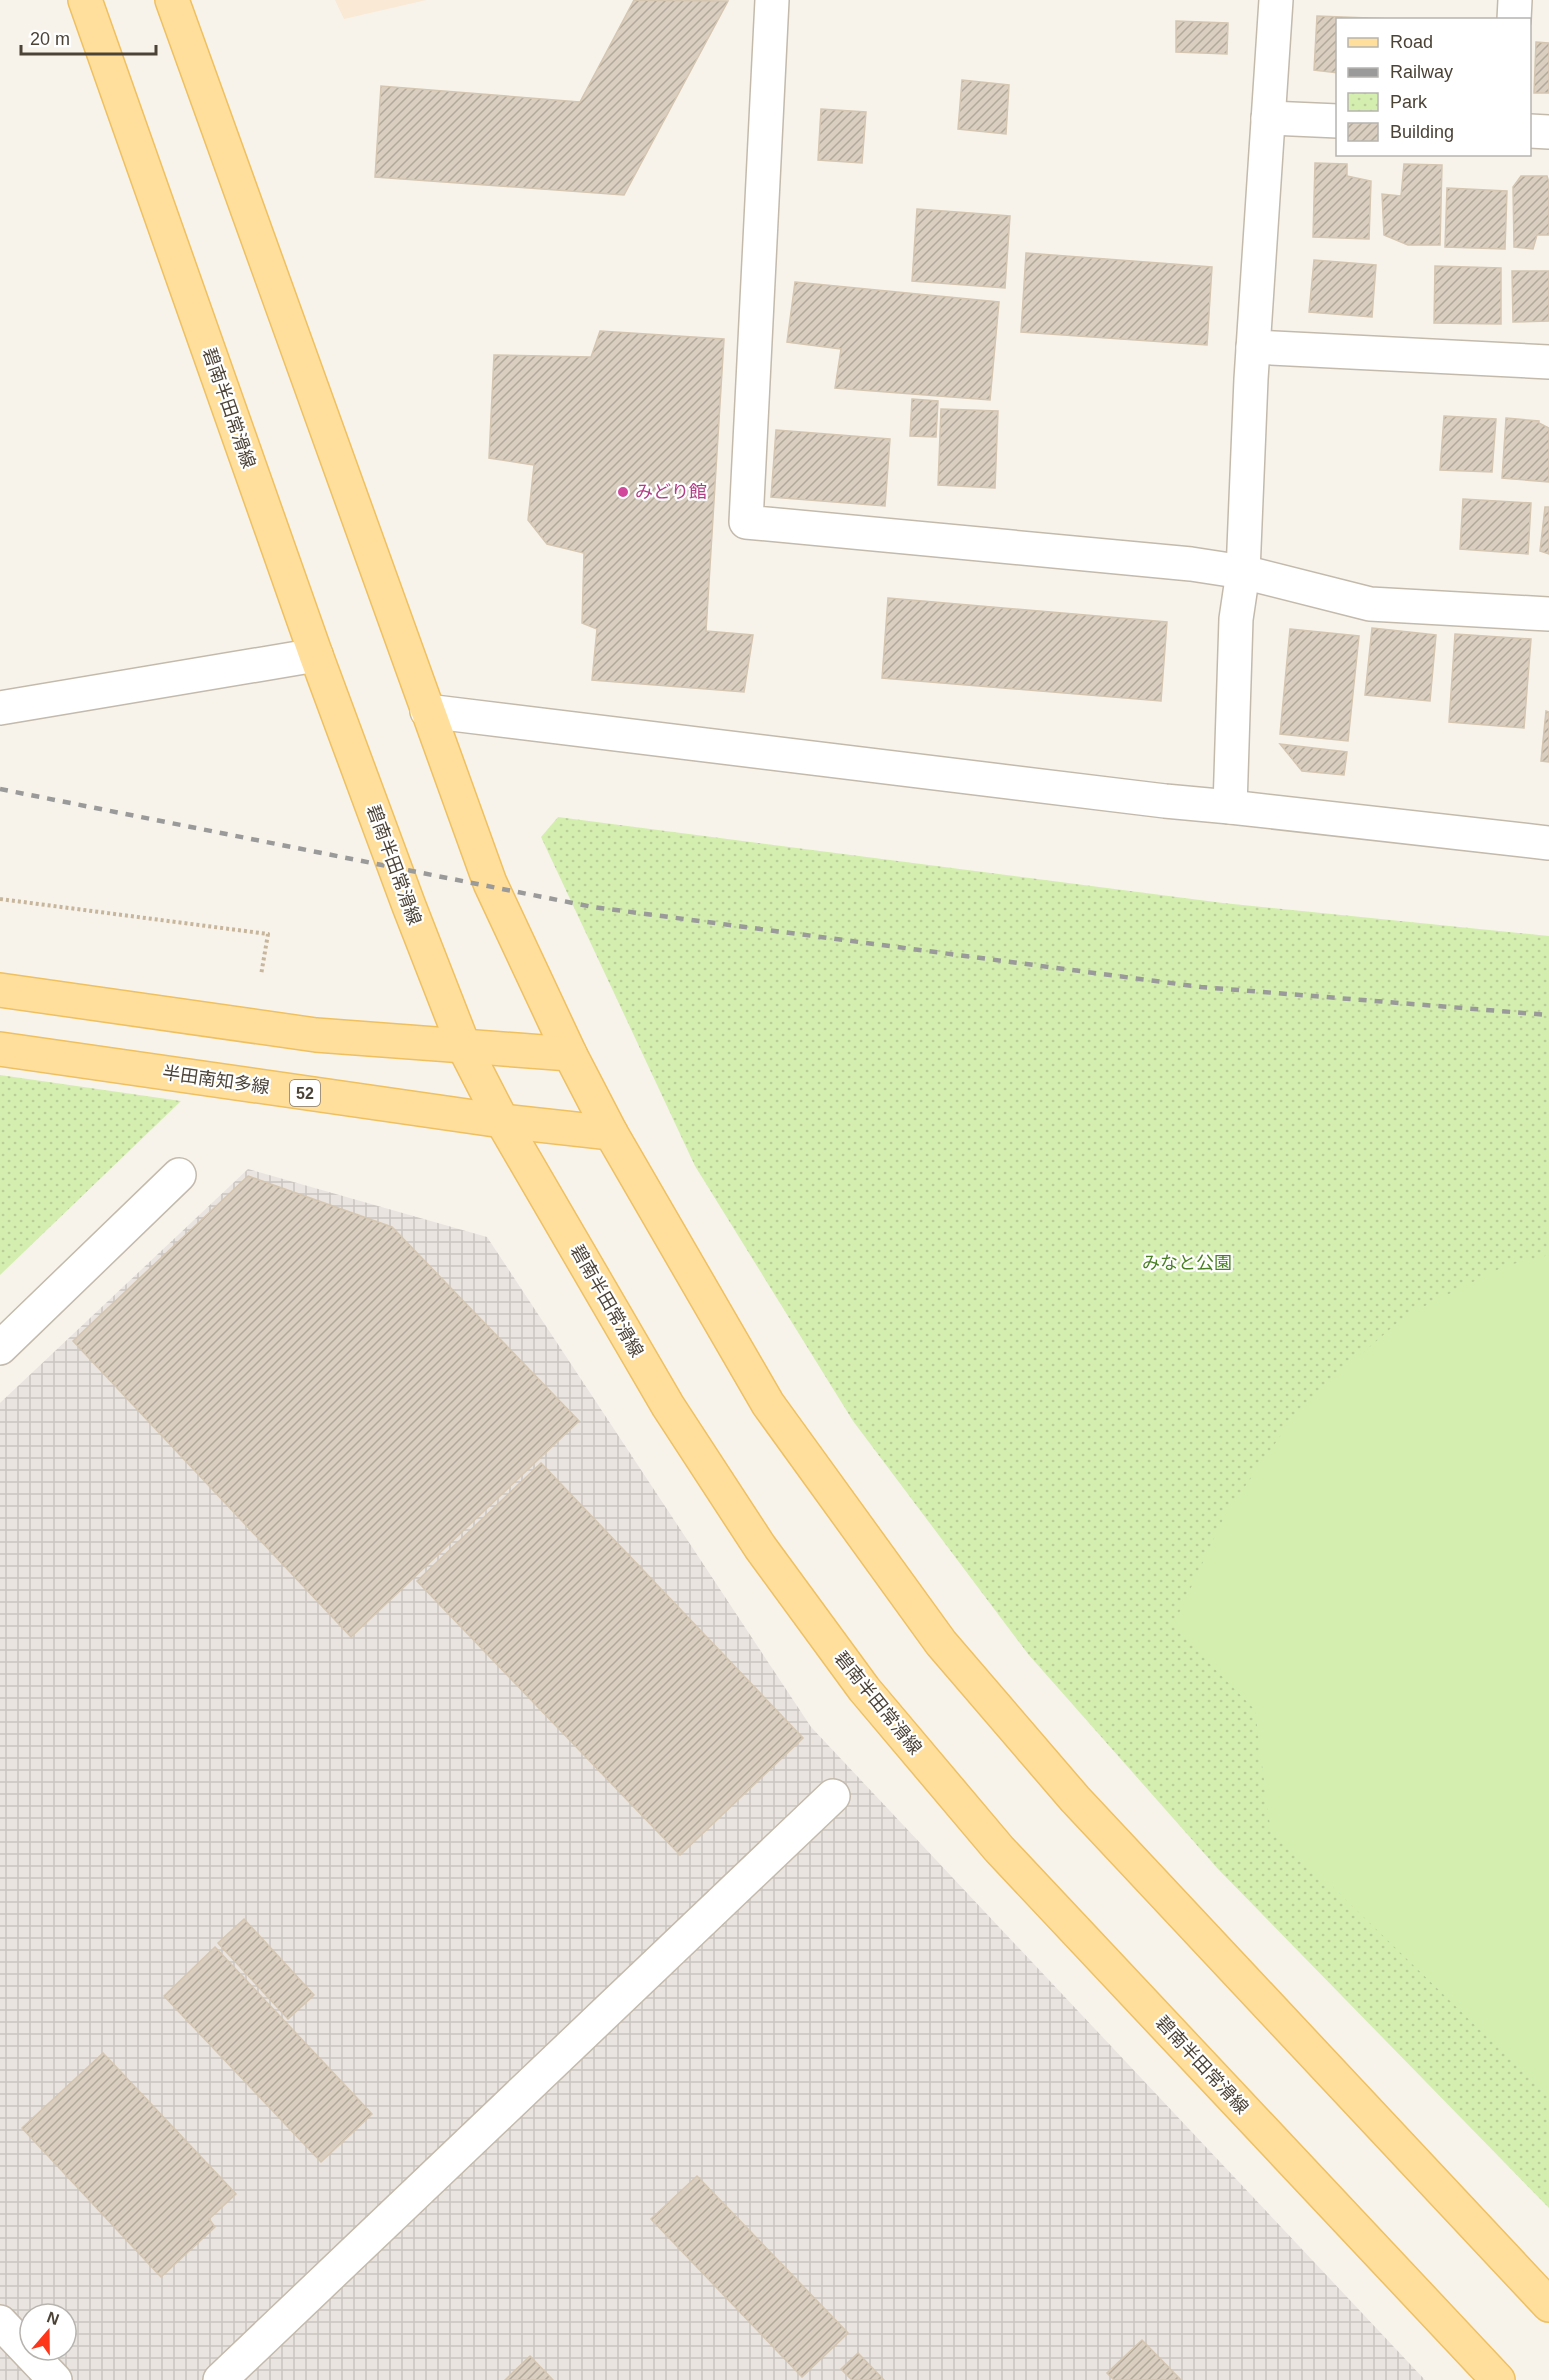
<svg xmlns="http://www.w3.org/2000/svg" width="1549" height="2380" font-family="Helvetica,'Noto Sans JP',sans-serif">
<defs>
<pattern id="industrial-grid" width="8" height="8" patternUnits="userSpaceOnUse" patternTransform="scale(1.5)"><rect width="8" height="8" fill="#e9e4df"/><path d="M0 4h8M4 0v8" fill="none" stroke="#cac5c0"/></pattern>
<pattern id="park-dots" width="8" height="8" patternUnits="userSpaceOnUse" patternTransform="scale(1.5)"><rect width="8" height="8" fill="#d4eeb0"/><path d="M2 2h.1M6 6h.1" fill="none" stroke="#b8cd98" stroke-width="1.8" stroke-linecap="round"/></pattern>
<pattern id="building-hatch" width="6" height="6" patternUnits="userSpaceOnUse" patternTransform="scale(1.5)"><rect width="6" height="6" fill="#d9cebf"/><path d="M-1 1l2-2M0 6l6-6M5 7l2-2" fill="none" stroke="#b2a99c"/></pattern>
</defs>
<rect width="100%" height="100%" fill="#f7f3eb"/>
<polygon fill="#f9e9d5" points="335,0 426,0 344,19"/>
<path fill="url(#industrial-grid)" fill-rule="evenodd" d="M248,1169L487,1237L811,1727L1425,2380H0V1403ZM30,2314H66V2350H30Z"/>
<g fill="url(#park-dots)">
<polygon points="558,817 1223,903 1549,936 1549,2208 1218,1869 1028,1654 853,1421 695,1166 541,837"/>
<polygon points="0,1075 181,1101 0,1275"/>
</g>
<polygon fill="#d4eeb0" points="1549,1255 1549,2097 1270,1826 1255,1710 1173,1626 1225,1515 1300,1408 1405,1316 1505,1266"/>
<g fill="url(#building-hatch)" stroke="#d5c6b1" stroke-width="1.5">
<polygon points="634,0 728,1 624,195 375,177 381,86 580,102"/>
<polygon points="1317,16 1395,19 1338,20 1338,73 1314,70"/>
<polygon points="1176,21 1228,23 1227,54 1176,52"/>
<polygon points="1536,42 1549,43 1549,93 1534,93"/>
<polygon points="962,80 1009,85 1006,134 958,129"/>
<polygon points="821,109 866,112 862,163 818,160"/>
<polygon points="1315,163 1347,164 1347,176 1371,181 1369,239 1313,237"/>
<polygon points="1404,164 1442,165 1440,245 1408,245 1384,235 1382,194 1401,196"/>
<polygon points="1521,176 1547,176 1549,182 1549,235 1537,235 1533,249 1514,247 1513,187"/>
<polygon points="1447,188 1507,191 1505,249 1445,247"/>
<polygon points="917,209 1010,216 1005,288 912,281"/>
<polygon points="1026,253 1212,267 1207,345 1021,332"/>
<polygon points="1314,260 1376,265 1372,317 1309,312"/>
<polygon points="1435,266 1501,268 1501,324 1434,323"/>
<polygon points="1512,271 1549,271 1549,321 1513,322"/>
<polygon points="795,282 999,302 990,400 835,388 841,349 787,342"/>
<polygon points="600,331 724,339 706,631 753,635 744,692 592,680 597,629 582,623 584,553 547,544 528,520 534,465 489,458 494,355 591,357"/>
<polygon points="912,399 938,401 936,437 910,436"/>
<polygon points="941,409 998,411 995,488 938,485"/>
<polygon points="1444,416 1496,419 1492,472 1440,470"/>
<polygon points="1506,418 1539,421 1539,423 1549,428 1549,482 1502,478"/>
<polygon points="776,430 890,439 885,506 771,497"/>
<polygon points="1463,499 1531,503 1528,554 1460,549"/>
<polygon points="1545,507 1549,507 1549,554 1540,551"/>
<polygon points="888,598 1167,622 1161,701 882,678"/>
<polygon points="1372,628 1436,635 1430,701 1365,695"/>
<polygon points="1290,629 1359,636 1348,741 1280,734"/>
<polygon points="1455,634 1531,639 1524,728 1449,722"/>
<polygon points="1546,711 1549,712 1549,762 1541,761"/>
<polygon points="1280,744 1347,752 1344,775 1302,771"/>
<polygon points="248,1176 392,1227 579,1421 351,1637 73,1341"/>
<polygon points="541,1463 803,1738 680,1855 417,1581"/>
<polygon points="244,1919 314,1995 288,2019 218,1943"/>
<polygon points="215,1947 372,2114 321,2162 164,1996"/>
<polygon points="103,2053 236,2194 209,2219 215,2227 161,2277 22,2128"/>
<polygon points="697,2176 848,2333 802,2377 651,2219"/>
<polygon points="1142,2340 1181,2380 1114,2380 1107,2373"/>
<polygon points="858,2353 884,2380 852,2380 841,2369"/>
<polygon points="530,2356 553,2380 505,2380"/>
</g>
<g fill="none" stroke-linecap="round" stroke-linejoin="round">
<defs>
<g id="minor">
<polyline points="772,0 746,522 1191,564 1243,572 1370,604 1549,614"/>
<polyline points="1514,20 1515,0"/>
<polyline points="1268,118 1338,121"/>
<polyline points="1530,131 1549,132"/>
<polyline points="1253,347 1549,362"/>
<polyline points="0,708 316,655"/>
<polyline points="427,711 1165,801 1230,807 1549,843"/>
<polyline points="1230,807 1236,619 1243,572 1251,379 1276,0"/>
<polyline points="0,1348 179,1175"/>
<polyline points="0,2322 55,2380"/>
<polyline points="220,2380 833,1796"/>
</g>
<g id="major">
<polyline points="85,0 316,655 409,906 464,1047 502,1121 668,1406 760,1547 864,1689 999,1849 1498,2380"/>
<polyline points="172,0 490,883 570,1054 611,1133 768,1404 941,1643 1075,1799 1549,2305"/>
<polyline points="0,990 316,1035 570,1054"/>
<polyline points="0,1049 502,1121 611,1133"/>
</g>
</defs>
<use href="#minor" stroke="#c3baac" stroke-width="36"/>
<use href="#major" stroke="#efc060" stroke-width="36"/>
<polyline stroke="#c7b69c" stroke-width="4" stroke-dasharray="3 3" stroke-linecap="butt" points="0,899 268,934 261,975"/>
<use href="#minor" stroke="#fff" stroke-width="33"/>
<use href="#major" stroke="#ffdf9b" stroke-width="33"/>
<polyline stroke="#9a9a9a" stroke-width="4.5" stroke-dasharray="8 8" stroke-linecap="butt" points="0,789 593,907 1201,987 1549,1015"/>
</g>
<circle fill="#d1479c" stroke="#fff" stroke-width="2" cx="623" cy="492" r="6"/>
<g text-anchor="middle" stroke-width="4.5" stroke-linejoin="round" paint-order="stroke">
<rect fill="#fff" stroke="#827b73" stroke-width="1.5" x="290" y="1080" width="30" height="26" rx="4.5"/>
<g font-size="16" font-weight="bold" fill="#4c4337">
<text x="305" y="1099">52</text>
</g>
<g font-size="18" fill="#4c4337" stroke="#fff">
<text transform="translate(229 408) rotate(71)" y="6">碧南半田常滑線</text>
<text transform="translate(394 865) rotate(70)" y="6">碧南半田常滑線</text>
<text transform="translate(216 1080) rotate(8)" y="6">半田南知多線</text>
<text transform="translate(607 1301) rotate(60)" y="6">碧南半田常滑線</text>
<text transform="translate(878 1703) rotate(51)" y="6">碧南半田常滑線</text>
<text transform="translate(1202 2065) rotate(47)" y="6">碧南半田常滑線</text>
</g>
<g font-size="18" fill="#b23c85" stroke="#fff" text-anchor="start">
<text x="635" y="498">みどり館</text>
</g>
<g font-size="18" fill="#487f22" stroke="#fff">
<text x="1187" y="1269">みなと公園</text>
</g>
</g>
<rect x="1336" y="18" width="195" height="138" fill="#ffffff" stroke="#b7b4af" stroke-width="1.5"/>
<rect x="1348" y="38" width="30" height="9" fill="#ffdf9b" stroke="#b7b4af" stroke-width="1.5"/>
<text x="1390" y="48" font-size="18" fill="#4c4337">Road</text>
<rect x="1348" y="68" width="30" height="9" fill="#9a9a9a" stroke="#b7b4af" stroke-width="1.5"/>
<text x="1390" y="78" font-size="18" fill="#4c4337">Railway</text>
<rect x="1348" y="93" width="30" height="18" fill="url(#park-dots)" stroke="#b7b4af" stroke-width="1.5"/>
<text x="1390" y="108" font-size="18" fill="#4c4337">Park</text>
<rect x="1348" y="123" width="30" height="18" fill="url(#building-hatch)" stroke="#b7b4af" stroke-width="1.5"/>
<text x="1390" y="138" font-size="18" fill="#4c4337">Building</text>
<g transform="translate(48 2332) rotate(20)"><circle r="28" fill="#ffffff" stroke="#b7b4af" stroke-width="1.5"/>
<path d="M0-4.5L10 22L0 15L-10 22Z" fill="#ff3519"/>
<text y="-9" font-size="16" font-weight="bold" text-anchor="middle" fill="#4c4337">N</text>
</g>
<path d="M21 45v9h135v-9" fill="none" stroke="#4c4337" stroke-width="3"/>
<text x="30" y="45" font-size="18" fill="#4c4337" stroke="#ffffff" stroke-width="4.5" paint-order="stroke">20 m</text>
</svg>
